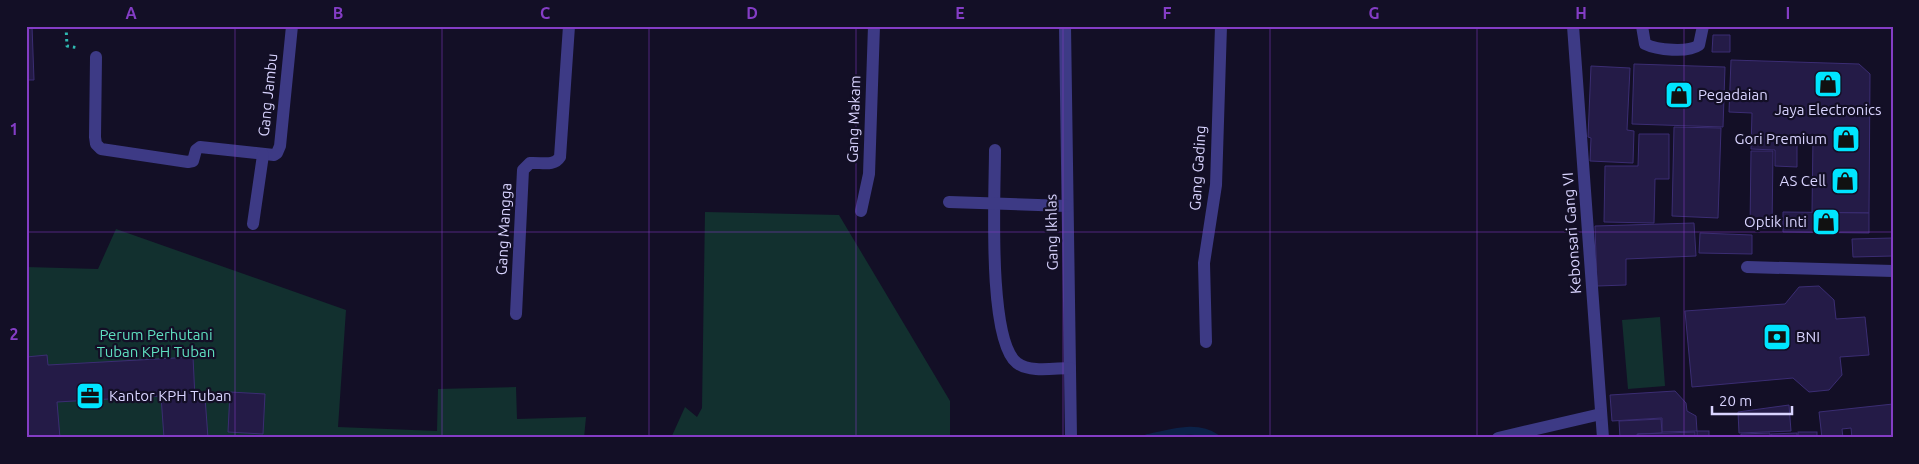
<svg xmlns="http://www.w3.org/2000/svg" width="1919" height="464" font-family="Ubuntu,sans-serif">
<rect width="100%" height="100%" fill="#130f26"/>
<g fill="#12302f">
<polygon points="705,212 839,215 950,401 950,438 671,438 685,407 697,417 702,408"/>
<polygon points="116,229 346,310 338,427 437,431 438,389 516,387 517,419 586,417 584,438 26,438 26,267 98,269"/>
<polygon points="1660,317 1665,386 1628,389 1622,320"/>
</g>
<g fill="none" stroke-linecap="round" stroke-linejoin="round">
<path stroke="#0c2248" stroke-width="8" d="M1148,438C1170,434 1196,424 1216,438"/>
</g>
<g fill="#241b47" stroke="#3b2d73">
<polygon points="26,26 32,26 34,80 26,80"/>
<polygon points="1713,35 1730,35 1730,52 1712,52"/>
<polygon points="1731,60 1859,64 1870,74 1869,213 1812,212 1813,137 1797,136 1797,167 1775,166 1775,150 1751,149 1752,113 1729,112"/>
<polygon points="1634,64 1725,67 1723,127 1632,124"/>
<polygon points="1591,66 1630,68 1627,130 1634,131 1633,163 1590,161 1591,138 1588,137"/>
<polygon points="1674,127 1721,128 1718,218 1672,216"/>
<polygon points="1639,134 1669,134 1669,179 1655,179 1654,223 1604,222 1605,166 1638,166"/>
<polygon points="1751,151 1773,151 1772,228 1750,228"/>
<polygon points="1783,212 1869,213 1869,233 1783,232"/>
<polygon points="1694,223 1696,256 1626,259 1626,285 1597,286 1595,226"/>
<polygon points="1700,233 1752,235 1752,254 1699,253"/>
<polygon points="1893,238 1893,256 1853,257 1852,239"/>
<polygon points="1819,286 1834,300 1836,319 1865,317 1869,355 1840,357 1842,375 1829,390 1809,392 1793,378 1692,387 1685,311 1785,304 1799,287"/>
<polygon points="47,355 48,365 193,357 195,398 205,397 208,438 164,438 161,396 57,402 60,438 26,438 26,357"/>
<polygon points="1675,391 1686,403 1687,411 1696,416 1697,431 1662,432 1662,418 1612,421 1610,395"/>
<polygon points="230,392 265,394 263,434 228,432"/>
<polygon points="1893,404 1893,436 1852,438 1851,428 1842,429 1843,438 1822,438 1819,412"/>
<polygon points="1789,405 1791,431 1739,433 1738,412"/>
<polygon points="1661,419 1662,433 1637,434 1638,438 1615,438 1620,438 1619,421"/>
<rect x="1697" y="431" width="12" height="7"/>
<polygon points="1695,432 1695,438 1638,438 1638,434"/>
<rect x="1798" y="432" width="19" height="6"/>
<polygon points="1770,433 1770,438 1741,438 1741,434"/>
<polygon points="1797,433 1797,438 1771,438 1771,434"/>
</g>
<g fill="none" stroke-linecap="round" stroke-linejoin="round">
<polyline stroke="#2fb8b0" stroke-width="3" stroke-dasharray="2.5 4" stroke-linecap="butt" points="66,26 67,46 79,48"/>
<g stroke="#3d3a85" stroke-width="12">
<polyline points="1065,26 1071,438"/>
<polyline points="1573,26 1603,438"/>
<path d="M1642,26L1645,44C1657,50 1688,53 1699,45L1703,26"/>
<polyline points="96,57 95,137 96,144 101,149 188,162 193,161 196,150 200,147 274,155 277,153 280,146 292,26"/>
<path d="M995,150C995,190 987,340 1017,363C1030,373 1055,368 1070,368"/>
<polyline points="949,202 1067,206"/>
<polyline points="861,211 869,174 874,26"/>
<polyline points="253,224 263,155"/>
<polyline points="1747,267 1893,271"/>
<path d="M516,314L523,170L530,163C541,162 554,167 560,157L569,26"/>
<polyline points="1206,342 1204,263 1216,185 1221,26"/>
<polyline points="1498,438 1601,414"/>
</g>
</g>
<path fill="none" stroke="#843dc5" stroke-width="1" stroke-opacity="0.55" d="M235,26V438M442,26V438M649,26V438M856,26V438M1063,26V438M1270,26V438M1477,26V438M1684,26V438M26,232H1893"/>
<defs>
<symbol id="shop-square" viewBox="-11 -11 22 22"><rect x="-9" y="-9" width="18" height="18" rx="4" fill="#00e5ff" stroke="#130f26"/><path d="M-5-2.5h2.3a2.7 3.5 0 0 1 5.4 0H5L5.5 6h-11ZM-1.5-2.5h3a1.5 2.3 0 0 0-3 0Z" fill="#111"/></symbol>
<symbol id="bank-square" viewBox="-11 -11 22 22"><rect x="-9" y="-9" width="18" height="18" rx="4" fill="#00e5ff" stroke="#130f26"/><path d="M-6-4H6V4H-6ZM0-2.3a2.3 2.3 0 1 0 0 4.6a2.3 2.3 0 1 0 0-4.6Z" fill="#111"/></symbol>
<symbol id="office-square" viewBox="-11 -11 22 22"><rect x="-9" y="-9" width="18" height="18" rx="4" fill="#00e5ff" stroke="#130f26"/><path d="M-6-3h4V-5.5h4V-3h4V5H-6ZM-1-4.5V-3h2v-1.5ZM-6 0V1H6V0Z" fill="#111"/></symbol>
</defs>
<g fill-rule="evenodd">
<use href="#shop-square" x="1812" y="68" width="32" height="32"/>
<use href="#shop-square" x="1663" y="79" width="32" height="32"/>
<use href="#shop-square" x="1830" y="123" width="32" height="32"/>
<use href="#shop-square" x="1829" y="165" width="32" height="32"/>
<use href="#shop-square" x="1810" y="206" width="32" height="32"/>
<use href="#bank-square" x="1761" y="321" width="32" height="32"/>
<use href="#office-square" x="74" y="380" width="32" height="32"/>
</g>
<g text-anchor="middle" stroke-width="4.5" stroke-linejoin="round" paint-order="stroke">
<g font-size="15" fill="#d9d4ff" stroke="#130f26">
<text transform="translate(268 95) rotate(-84)" y="5">Gang Jambu</text>
<text transform="translate(854 119) rotate(-88)" y="5">Gang Makam</text>
<text transform="translate(1198 168) rotate(-86)" y="5">Gang Gading</text>
<text transform="translate(504 229) rotate(-87)" y="5">Gang Mangga</text>
<text transform="translate(1052 232) rotate(-91)" y="5">Gang Ikhlas</text>
<text transform="translate(1572 233) rotate(-94)" y="5">Kebonsari Gang VI</text>
</g>
<g font-size="15" fill="#d9d4ff" stroke="#130f26" text-anchor="start">
<text x="1698" y="100">Pegadaian</text>
<text x="1828" y="115" text-anchor="middle">Jaya Electronics</text>
<text x="1827" y="144" text-anchor="end">Gori Premium</text>
<text x="1826" y="186" text-anchor="end">AS Cell</text>
<text x="1807" y="227" text-anchor="end">Optik Inti</text>
<text x="1796" y="342">BNI</text>
<text x="109" y="401">Kantor KPH Tuban</text>
</g>
<g font-size="15" fill="#5fe0c0" stroke="#130f26">
<text x="156" y="340">Perum Perhutani<tspan x="156" dy="17">Tuban KPH Tuban</tspan></text>
</g>
</g>
<rect width="1919" height="464" fill="none" stroke="#130f26" stroke-width="55"/>
<path d="M1712 406v8h80v-8" fill="none" stroke="#d9d4ff" stroke-width="2.5"/>
<text x="1719" y="406" font-size="15" fill="#d9d4ff" stroke="#130f26" stroke-width="4" paint-order="stroke">20 m</text>
<rect x="28" y="28" width="1864" height="408" fill="none" stroke="#843dc5" stroke-width="2"/>
<g font-size="16" text-anchor="middle" font-weight="bold" fill="#843dc5">
<text x="131" y="19">A</text>
<text x="338" y="19">B</text>
<text x="545" y="19">C</text>
<text x="752" y="19">D</text>
<text x="960" y="19">E</text>
<text x="1167" y="19">F</text>
<text x="1374" y="19">G</text>
<text x="1581" y="19">H</text>
<text x="1788" y="19">I</text>
<text x="14" y="135">1</text>
<text x="14" y="340">2</text>
</g>
</svg>
